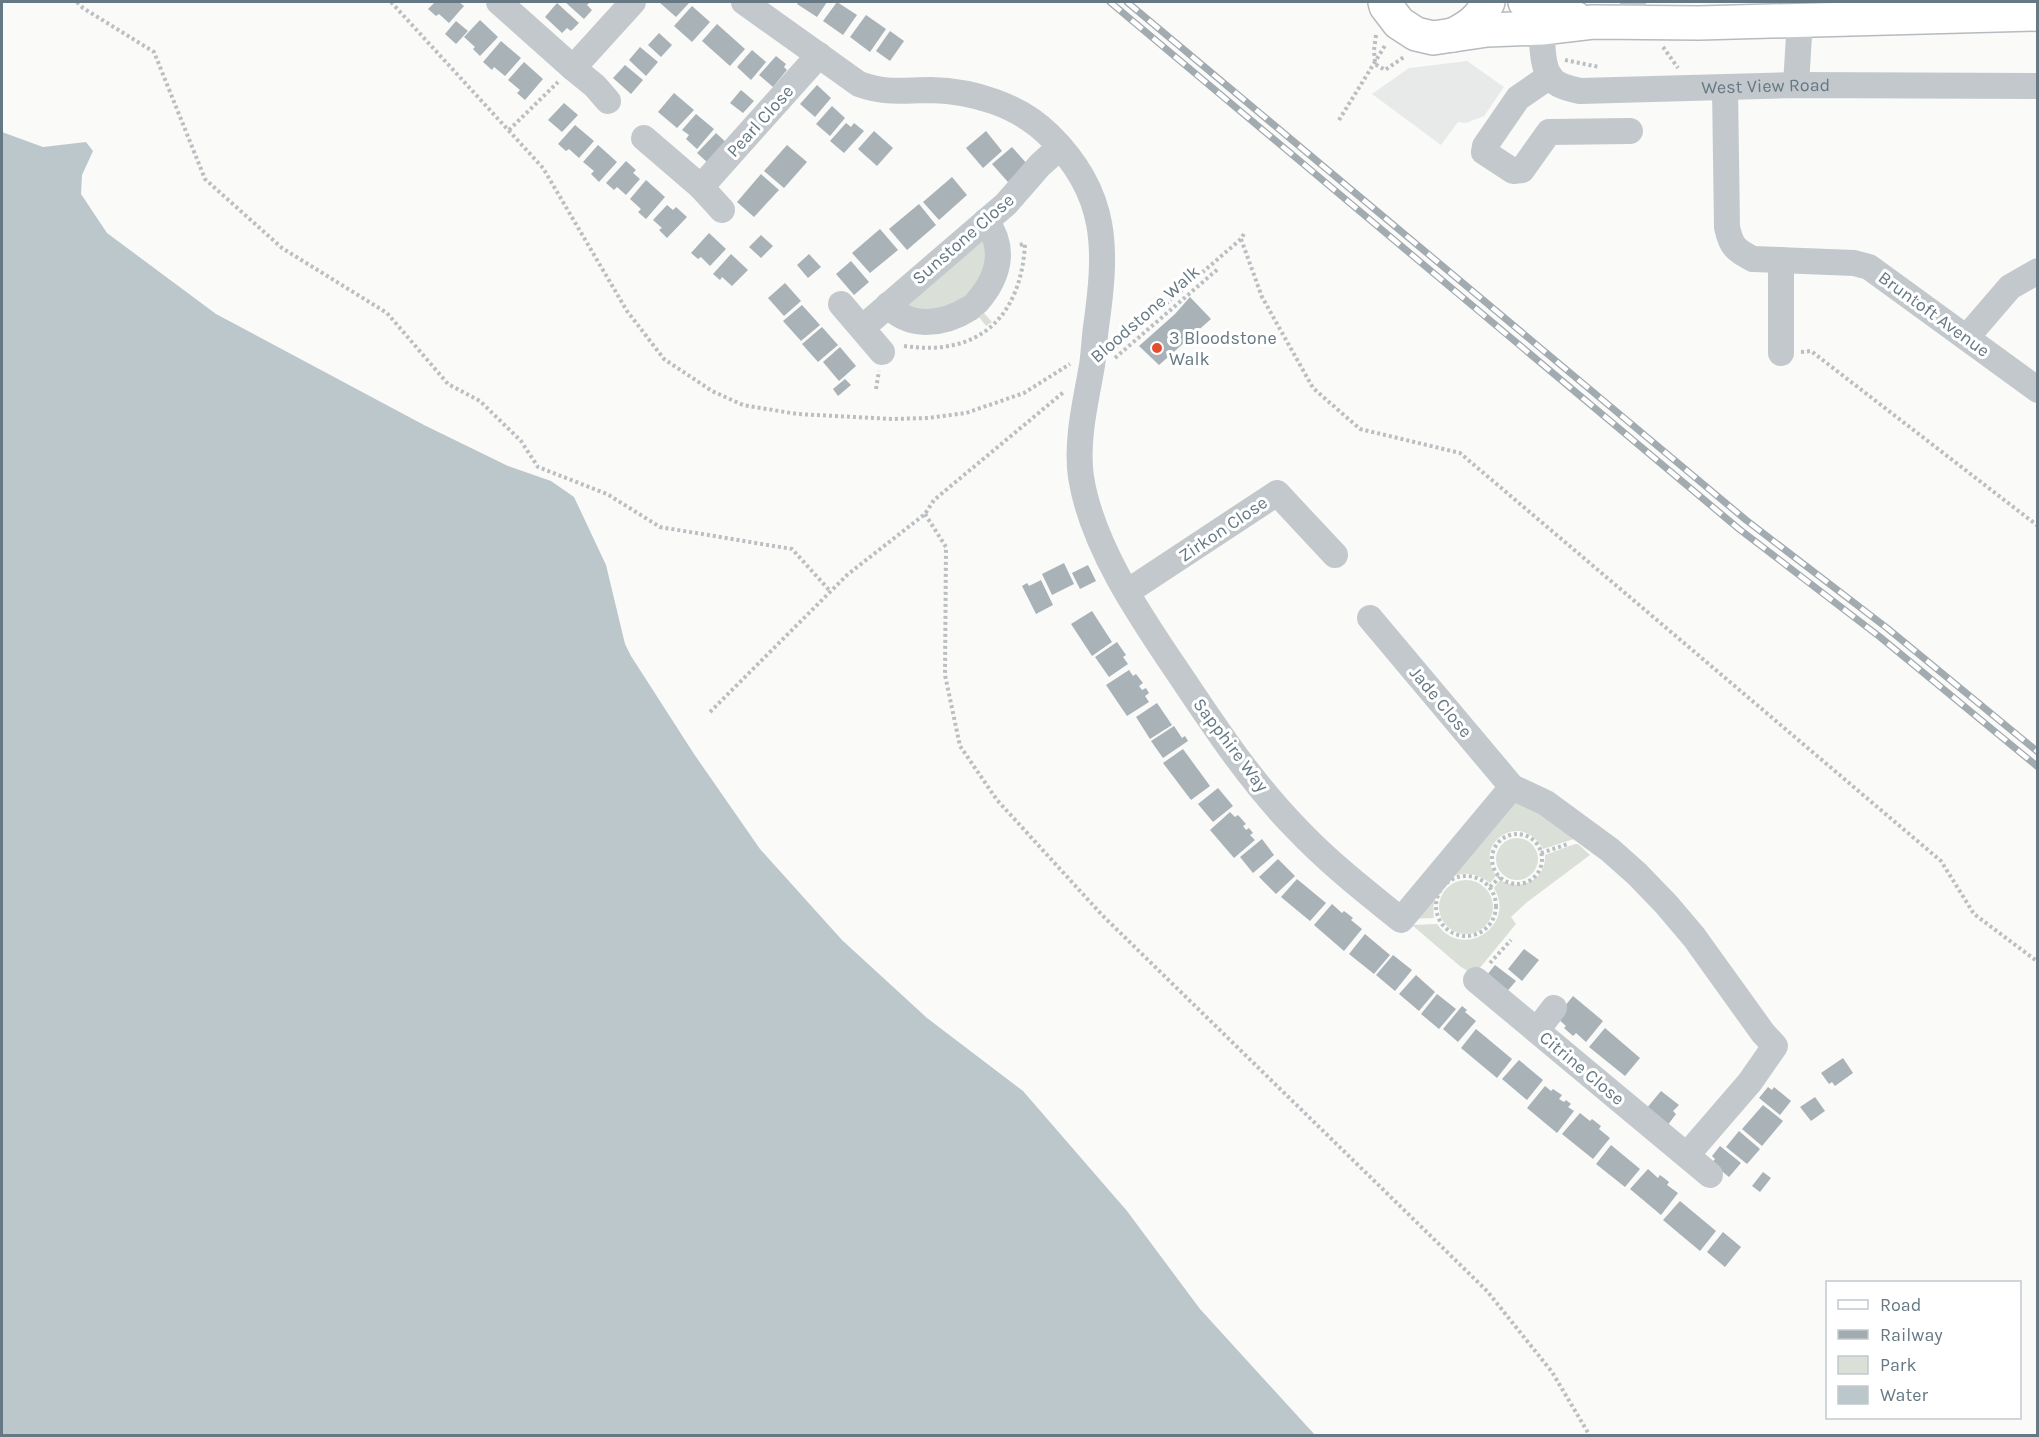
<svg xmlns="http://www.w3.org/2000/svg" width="2039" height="1437" font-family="Karla,sans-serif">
<rect width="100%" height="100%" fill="#fafaf8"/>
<polygon fill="#e8eae9" points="1467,61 1504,87 1484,116 1466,123 1458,122 1441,145 1372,94 1409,68"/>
<g fill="#dadfd7">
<polygon points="987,237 988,263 970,298 992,322 986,326 966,300 943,312 903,308"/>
<path d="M1521,801L1577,838L1543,849C1522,810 1472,842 1496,876L1490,883C1460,860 1429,883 1434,918L1408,919L1502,804Z"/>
<circle cx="1517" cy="859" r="21"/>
<path d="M1575,844H1578L1590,855L1526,903L1511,917L1516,924L1474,975L1461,967L1412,925L1437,924C1462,961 1517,926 1494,888L1500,880C1521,892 1546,880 1545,855Z"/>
<circle cx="1466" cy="907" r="27"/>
</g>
<polygon fill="#bbc7cb" points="2,132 43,147 86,142 93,151 82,175 81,194 107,233 216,314 424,425 508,466 551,481 574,497 606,565 625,644 631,656 694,754 760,849 842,940 927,1018 1023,1091 1127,1211 1200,1309 1315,1435 2,1435"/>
<g fill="#a8b2b7">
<polygon points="435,2 459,2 464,6 449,23 439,14 436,16 428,9"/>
<polygon points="565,2 590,2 587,5 592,10 584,19"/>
<polygon points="659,2 690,2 676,17"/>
<polygon points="798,2 827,2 817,17 797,4"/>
<polygon points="837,2 857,15 843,35 823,21"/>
<polygon points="557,3 579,23 571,31 567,28 562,33 545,17"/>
<polygon points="692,6 710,22 692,42 674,26"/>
<polygon points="866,15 886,29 870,52 850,37"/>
<polygon points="480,20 498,37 480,56 473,49 475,47 464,37"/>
<polygon points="456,21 468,31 456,44 445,34"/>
<polygon points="717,24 745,49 730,66 702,41"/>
<polygon points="890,31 904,41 890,61 876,51"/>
<polygon points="659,33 672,45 661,57 648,45"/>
<polygon points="501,41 521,58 505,76 494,67 492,70 483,62"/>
<polygon points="640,47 658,62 646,76 629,60"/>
<polygon points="752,50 766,62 751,80 737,67"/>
<polygon points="776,56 786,64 784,67 787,70 773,87 759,75"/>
<polygon points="524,62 543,79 525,100 517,93 520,90 508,80"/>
<polygon points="625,65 643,80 631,94 613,78"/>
<polygon points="817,85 831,98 815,117 800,104"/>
<polygon points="741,90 754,101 743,113 730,103"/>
<polygon points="674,93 694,110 677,128 658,112"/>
<polygon points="564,103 578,115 562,132 548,120"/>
<polygon points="832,106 845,118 830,136 816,124"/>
<polygon points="696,114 714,129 697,149 686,139 689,135 682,130"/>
<polygon points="846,123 851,127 854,123 864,131 844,153 830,141"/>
<polygon points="575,125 594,141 579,158 569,149 566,151 558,144"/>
<polygon points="874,131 893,148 877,166 858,149"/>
<polygon points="986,131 1002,151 983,168 966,148"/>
<polygon points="716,133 729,145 707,162 697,153"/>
<polygon points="598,145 617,162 599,182 591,174 594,171 583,162"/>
<polygon points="787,145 807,162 784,188 764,171"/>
<polygon points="1012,147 1028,165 1008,182 992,164"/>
<polygon points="626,161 636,170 633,173 640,179 626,195 617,187 614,190 606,183"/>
<polygon points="761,174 779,190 754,217 737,202"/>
<polygon points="952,177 967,195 939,220 923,202"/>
<polygon points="646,180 665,197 646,219 638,212 641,209 630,199"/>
<polygon points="919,204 936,225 907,250 889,229"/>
<polygon points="667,205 673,210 676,207 687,217 667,238 659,230 662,228 653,220"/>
<polygon points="880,229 898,250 870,273 852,253"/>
<polygon points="709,233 726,249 710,266 701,257 698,259 691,253"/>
<polygon points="761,235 773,246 761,258 749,247"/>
<polygon points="731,254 748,270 732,286 722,277 720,280 713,274"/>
<polygon points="809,254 821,267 808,278 797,265"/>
<polygon points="851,261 869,282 854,295 836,274"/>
<polygon points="785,283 801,301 784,316 768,298"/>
<polygon points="1190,297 1211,319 1159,365 1139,346 1175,314"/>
<polygon points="802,305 820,325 801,341 783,321"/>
<polygon points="822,327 838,345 818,362 802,344"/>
<polygon points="840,347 856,366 839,381 823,362"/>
<polygon points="845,379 851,385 838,396 833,389"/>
<polygon points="1064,563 1074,584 1052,595 1042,574"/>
<polygon points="1088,565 1096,581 1080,589 1072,573"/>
<polygon points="1041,580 1053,605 1036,614 1022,586 1027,583 1029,586"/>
<polygon points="1092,611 1112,642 1092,656 1071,624"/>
<polygon points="1117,642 1126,655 1123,657 1128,664 1109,677 1095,657"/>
<polygon points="1129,670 1133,676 1136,674 1143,683 1139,686 1142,690 1146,688 1149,693 1145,696 1149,702 1127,716 1106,685"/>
<polygon points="1157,703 1172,725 1150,739 1136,717"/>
<polygon points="1174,726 1182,738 1185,736 1188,741 1163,758 1151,741"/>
<polygon points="1183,749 1210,786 1191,800 1163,763"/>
<polygon points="1218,788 1233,806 1213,822 1198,804"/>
<polygon points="1230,812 1235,817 1238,815 1246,824 1243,826 1246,830 1249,828 1253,833 1250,835 1255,840 1234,858 1210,830"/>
<polygon points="1262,839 1274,855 1253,873 1240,857"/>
<polygon points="1278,859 1295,876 1276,894 1259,877"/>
<polygon points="1297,879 1326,903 1310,921 1281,897"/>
<polygon points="1332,904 1342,913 1344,911 1348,914 1353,918 1351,920 1362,929 1344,951 1314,925"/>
<polygon points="1365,934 1390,955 1374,974 1349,954"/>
<polygon points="1524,949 1539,960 1522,981 1508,969"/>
<polygon points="1393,955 1412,970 1395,991 1376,975"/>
<polygon points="1495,965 1516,981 1503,996 1483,980"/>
<polygon points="1416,975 1435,992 1419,1011 1399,994"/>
<polygon points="1437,994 1456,1009 1439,1029 1421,1014"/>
<polygon points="1573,996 1603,1021 1586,1042 1576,1033 1573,1036 1564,1028 1566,1026 1556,1017"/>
<polygon points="1462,1006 1467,1010 1465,1012 1476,1021 1458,1042 1443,1029"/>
<polygon points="1605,1028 1640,1058 1625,1076 1589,1047"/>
<polygon points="1476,1029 1512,1059 1497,1078 1461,1048"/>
<polygon points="1843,1058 1853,1073 1835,1086 1832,1082 1829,1084 1821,1073"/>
<polygon points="1519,1060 1543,1080 1527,1100 1502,1079"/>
<polygon points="1545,1086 1551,1091 1553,1089 1562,1095 1559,1099 1564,1102 1566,1100 1571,1104 1568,1107 1574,1111 1557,1133 1527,1108"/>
<polygon points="1768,1087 1772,1090 1774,1087 1791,1101 1780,1115 1759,1098"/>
<polygon points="1661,1091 1679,1105 1673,1111 1676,1114 1667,1126 1646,1109"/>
<polygon points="1815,1097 1825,1111 1811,1121 1800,1107"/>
<polygon points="1763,1105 1783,1121 1762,1146 1742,1129"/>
<polygon points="1580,1113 1590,1121 1592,1119 1601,1126 1599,1129 1610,1138 1593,1159 1562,1134"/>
<polygon points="1739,1131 1760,1149 1747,1164 1726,1147"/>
<polygon points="1611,1145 1640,1169 1625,1187 1596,1164"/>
<polygon points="1720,1146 1741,1163 1729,1177 1712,1163 1715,1159 1712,1156"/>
<polygon points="1648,1169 1658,1178 1660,1175 1664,1178 1669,1182 1667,1185 1678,1193 1661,1215 1630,1189"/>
<polygon points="1763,1172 1771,1178 1760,1192 1752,1186"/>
<polygon points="1680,1201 1716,1231 1700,1251 1663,1220"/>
<polygon points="1723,1232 1741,1247 1725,1267 1707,1252"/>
</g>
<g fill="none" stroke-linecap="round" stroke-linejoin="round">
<defs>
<g id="major">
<polyline points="1385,2 1386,6 1399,23 1416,34 1433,38 1487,30 1542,28 1593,22 1699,23 2038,14"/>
<polyline points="1525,2 1555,14 1575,18"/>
<path d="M1453,35C1469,27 1481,19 1488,2"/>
</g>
</defs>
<use href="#major" stroke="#b5bbbe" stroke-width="36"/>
<g stroke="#bbbfc2" stroke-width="4" stroke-dasharray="3 3" stroke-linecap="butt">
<polyline points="77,2 83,8 154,52 205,179 282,248 387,313 448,384 480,401 521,441 538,467 607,494 660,527 792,549 830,591"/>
<polyline points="391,2 543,168 627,311 664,359 712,391 743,405 797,414 893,419 928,418 966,413 1024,393 1070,364"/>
<polyline points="1376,35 1374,50 1375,64 1385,70 1404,57"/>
<polyline points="1663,47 1678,68"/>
<polyline points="1565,60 1599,67"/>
<polyline points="1339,120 1386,44"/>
<polyline points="509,130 558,82"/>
<polyline points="1241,239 1262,297 1313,388 1360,429 1460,453 1941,861 1974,914 2038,962"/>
<path d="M904,346C979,357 1021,317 1025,244L1017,245"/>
<polyline points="1116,347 1241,239 1245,232"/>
<polyline points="1801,352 1811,351 2038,526"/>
<polyline points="1115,358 1219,268"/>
<polyline points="876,389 879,371"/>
<polyline points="925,514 946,547 945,675 960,746 997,800 1102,915 1487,1291 1552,1372 1590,1436"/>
<polyline points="710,712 847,575 925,514 934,500 1065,391"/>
<circle cx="1517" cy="859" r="25"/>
<polyline points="1541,853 1568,844"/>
<circle cx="1466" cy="906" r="30"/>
<polyline points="1490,887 1500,877"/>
<polyline points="1490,963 1511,940"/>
</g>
<g stroke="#c3c8cc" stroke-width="26">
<polyline points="499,2 573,68 633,2"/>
<path d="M744,2L859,84C887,94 903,90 931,90C973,91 1019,105 1049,135C1109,194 1107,249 1096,327C1094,341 1094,357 1091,371C1085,405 1076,442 1081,477C1092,548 1144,622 1184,681C1218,732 1253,784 1296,828C1328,862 1365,891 1401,920L1512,787"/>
<path id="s1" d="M1542,12C1542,29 1540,63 1550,77C1556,86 1571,89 1580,91L1796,85L2038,86"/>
<polyline points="1632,23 1633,2"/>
<polyline points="573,68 595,86 608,101"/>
<polyline points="1550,76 1518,98 1485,146 1484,152 1513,171 1522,170 1549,132 1630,131"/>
<polyline points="1796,85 1800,19"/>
<path d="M1725,88L1727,227C1731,246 1735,250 1753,259L1854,263L1869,267L2038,390"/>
<polyline points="644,138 701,187 819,55"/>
<polyline points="701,187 722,210"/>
<polyline points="1781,260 1781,353"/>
<path d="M977,302C998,278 1007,249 986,221"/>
<polyline points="841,304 882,352"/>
<path d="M888,305C910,330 945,324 970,308"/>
<polyline points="862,328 1006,204 1040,165 1060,147"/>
<polyline points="1967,337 2010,287 2038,271"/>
<polyline points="1127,592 1277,493 1335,555"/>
<polyline points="1370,618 1512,787 1546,803 1610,850 1637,874 1666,904 1694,937 1763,1033 1775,1046 1750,1082 1687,1155"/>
<polyline points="1476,980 1710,1175"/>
<polyline points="1537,1030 1554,1008"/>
</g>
<use href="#major" stroke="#fff" stroke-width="33"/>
<defs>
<g id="rail">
<polyline points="1110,2 1739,529 1880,637 2038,767"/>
<polyline points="1127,2 1746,520 1887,628 2038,752"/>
</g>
</defs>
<use href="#rail" stroke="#a2abb0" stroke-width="7"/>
<use href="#rail" stroke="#fff" stroke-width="4.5" stroke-dasharray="14" stroke-linecap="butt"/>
</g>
<circle fill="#e44d2d" stroke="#fff" stroke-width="2" cx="1157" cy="348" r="6"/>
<g text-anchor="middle" stroke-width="6" stroke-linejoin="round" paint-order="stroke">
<g font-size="18" fill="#657883" stroke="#fff">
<text dy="6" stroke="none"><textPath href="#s1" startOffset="286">West View Road</textPath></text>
<text transform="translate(760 121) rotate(-48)" y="6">Pearl Close</text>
<text transform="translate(963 239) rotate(-41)" y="6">Sunstone Close</text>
<text transform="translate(1145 314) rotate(-41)" y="6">Bloodstone Walk</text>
<text transform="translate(1934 314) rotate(36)" y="6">Bruntoft Avenue</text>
<text transform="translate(1223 529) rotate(-34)" y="6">Zirkon Close</text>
<text transform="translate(1441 702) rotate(50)" y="6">Jade Close</text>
<text transform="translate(1231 745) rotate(53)" y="6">Sapphire Way</text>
<text transform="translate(1582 1068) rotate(40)" y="6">Citrine Close</text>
</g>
<g font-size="18" fill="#657883" stroke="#fff" text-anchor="start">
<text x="1169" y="344">3 Bloodstone<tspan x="1169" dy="21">Walk</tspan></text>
</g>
</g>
<rect width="2039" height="1437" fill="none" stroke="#657883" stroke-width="6"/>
<rect x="1826" y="1281" width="195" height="138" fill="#ffffff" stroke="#c1c9cd" stroke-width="1.5"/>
<rect x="1838" y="1300" width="30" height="9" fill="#ffffff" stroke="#c1c9cd" stroke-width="1.5"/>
<text x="1880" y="1311" font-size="18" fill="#657883">Road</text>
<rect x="1838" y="1330" width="30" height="9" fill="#a2abb0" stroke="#c1c9cd" stroke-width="1.5"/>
<text x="1880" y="1341" font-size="18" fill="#657883">Railway</text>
<rect x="1838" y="1356" width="30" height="18" fill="#dadfd7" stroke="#c1c9cd" stroke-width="1.5"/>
<text x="1880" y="1371" font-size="18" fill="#657883">Park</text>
<rect x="1838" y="1386" width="30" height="18" fill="#bbc7cb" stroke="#c1c9cd" stroke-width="1.5"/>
<text x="1880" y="1401" font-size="18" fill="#657883">Water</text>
</svg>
